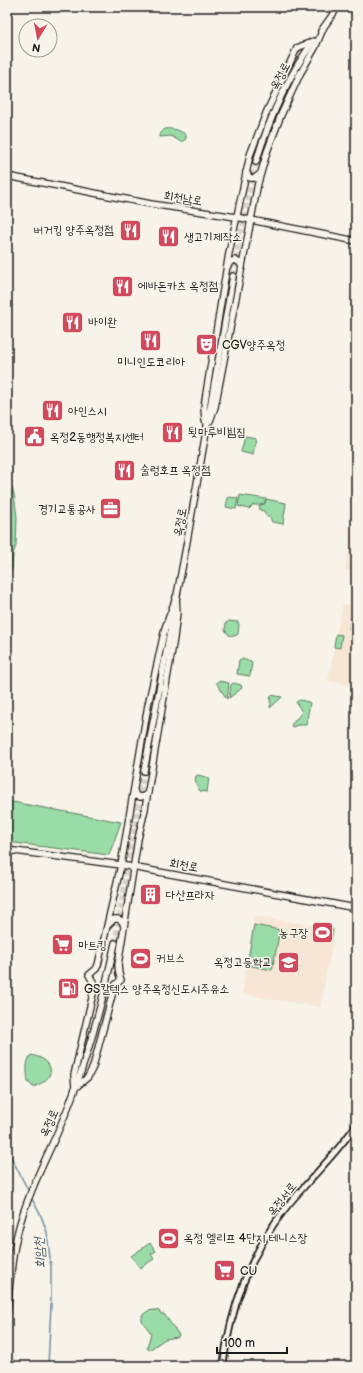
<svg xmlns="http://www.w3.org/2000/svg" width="363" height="1373" font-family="'Balsamiq Sans','Poor Story',sans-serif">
<rect width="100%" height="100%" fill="#f7f3e8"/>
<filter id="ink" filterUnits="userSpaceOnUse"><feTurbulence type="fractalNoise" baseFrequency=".025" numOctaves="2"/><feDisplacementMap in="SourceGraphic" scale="8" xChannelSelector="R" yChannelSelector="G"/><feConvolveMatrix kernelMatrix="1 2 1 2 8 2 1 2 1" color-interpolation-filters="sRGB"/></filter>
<g filter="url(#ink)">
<g fill="#f7e5d5">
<polygon points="356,506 356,572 345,570"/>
<polygon points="343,604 356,606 356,686 328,681"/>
<polygon points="254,916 335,929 320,1007 242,994"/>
</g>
<g fill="#9adca7" stroke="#5b7c62">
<path d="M165,129C173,128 180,130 186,135V139L181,142L171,136L160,137V134Z"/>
<polygon points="245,436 256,438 253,455 241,452"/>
<polygon points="7,471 14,494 17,517 16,546 13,554 12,568 7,581"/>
<polygon points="240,495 266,499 264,503 260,505 265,504 266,499 286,503 283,524 272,522 270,517 267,517 264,511 260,510 259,505 253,505 249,509 238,506"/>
<polygon points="228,497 238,498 236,509 226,507"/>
<polygon points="353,608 356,608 356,630 349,629"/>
<polygon points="229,621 238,622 238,623 239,624 238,634 235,636 229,635 225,630 226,623"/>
<polygon points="336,634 342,635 340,648 334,647"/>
<polygon points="242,659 252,662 250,676 237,674 239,660"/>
<polygon points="219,681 229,683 227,699 217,684 217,682"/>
<polygon points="233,683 241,685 242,688 229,698 231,685"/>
<polygon points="271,695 282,697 270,708 271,703 270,701"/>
<polygon points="300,700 308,702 310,703 306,725 298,725 293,727 291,726 292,724 302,712 296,702"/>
<polygon points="198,775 209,778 207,792 200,791 195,781 196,776"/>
<polygon points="7,801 121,822 109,855 7,842"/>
<polygon points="254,925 280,930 272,970 247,965"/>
<polygon points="314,926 333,930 331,940 312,936"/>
<path d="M31,1055C56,1060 57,1079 33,1087L28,1082C27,1073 25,1062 31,1055Z"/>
<polygon points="170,1232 175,1238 165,1245 160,1239"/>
<polygon points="150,1243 156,1251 151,1254 154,1259 140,1268 131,1256"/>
<polygon points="154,1310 159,1311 161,1314 164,1314 179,1335 178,1337 165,1339 149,1350 147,1348 151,1333 142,1321 142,1315 148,1311"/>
</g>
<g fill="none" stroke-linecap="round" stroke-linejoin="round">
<g stroke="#698ea4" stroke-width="1.5">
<polyline points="7,1149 29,1192"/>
<polyline points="31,1197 41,1216 47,1232 51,1267 51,1305 48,1366"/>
</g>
<g stroke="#d6d3c9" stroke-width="5.5" stroke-dasharray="5.5 3" stroke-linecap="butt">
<polyline points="233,276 240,234 256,162"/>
<polyline points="115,943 144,771"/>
</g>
<defs>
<path id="minor" d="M223,1366C230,1310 250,1253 285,1209C308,1180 336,1155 356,1125"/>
<g id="major">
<polyline points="321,31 338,7"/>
<path d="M256,162C269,120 287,77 313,42"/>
<polyline points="246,172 250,178 255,178 260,174"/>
<polyline points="7,176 151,204 236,217 356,241"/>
<polyline points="228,266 230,262 235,260 240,263 242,267"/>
<polyline points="205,421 204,408 206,394 229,253 250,155 267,111 297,48 314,41"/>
<polyline points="210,421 215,407 258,183 267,152 281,115 300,74 315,48 323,29"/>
<polyline points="144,771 186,547 233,276"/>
<polyline points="134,791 136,796 141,797 146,795 148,792"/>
<polyline points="7,850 121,865 356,908"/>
<polyline points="108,925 114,919 118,919 122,921 124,926"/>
<polyline points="75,1088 88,1077 93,1067 114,988 116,984 121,980 119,974 118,965 138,839 145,809 174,638 177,613 176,597"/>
<polyline points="75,1088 74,1075 95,985 89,975 96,969 98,965 121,865 148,705 165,628 176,598"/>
<path d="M7,1312C10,1282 12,1249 21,1220C34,1177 57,1139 72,1097C91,1047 104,995 115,943"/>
</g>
</defs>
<use href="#minor" stroke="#1c1c1c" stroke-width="8"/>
<use href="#major" stroke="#1c1c1c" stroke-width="8"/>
<use href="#minor" stroke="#f7f3e8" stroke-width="4.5"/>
<use href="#major" stroke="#f7f3e8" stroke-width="5.5"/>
</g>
</g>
<defs>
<symbol id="restaurant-square" viewBox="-11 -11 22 22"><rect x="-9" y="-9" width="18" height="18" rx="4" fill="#d1495b" stroke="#f7f3e8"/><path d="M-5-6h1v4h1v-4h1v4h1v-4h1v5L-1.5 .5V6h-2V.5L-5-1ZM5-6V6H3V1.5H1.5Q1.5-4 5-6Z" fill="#fff"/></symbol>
<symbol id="theatre-square" viewBox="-11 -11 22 22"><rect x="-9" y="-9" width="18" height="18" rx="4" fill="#d1495b" stroke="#f7f3e8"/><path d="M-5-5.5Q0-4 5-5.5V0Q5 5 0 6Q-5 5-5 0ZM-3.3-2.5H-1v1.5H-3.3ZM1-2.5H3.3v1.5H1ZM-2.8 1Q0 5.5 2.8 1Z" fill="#fff"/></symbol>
<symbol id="civic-square" viewBox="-11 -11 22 22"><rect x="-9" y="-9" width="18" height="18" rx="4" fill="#d1495b" stroke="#f7f3e8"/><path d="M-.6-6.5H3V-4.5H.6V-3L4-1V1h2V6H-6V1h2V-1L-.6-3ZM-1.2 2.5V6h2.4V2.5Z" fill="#fff"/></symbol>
<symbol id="office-square" viewBox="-11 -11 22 22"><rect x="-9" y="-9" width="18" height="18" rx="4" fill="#d1495b" stroke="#f7f3e8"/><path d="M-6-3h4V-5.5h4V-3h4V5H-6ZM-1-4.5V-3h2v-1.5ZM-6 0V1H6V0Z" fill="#fff"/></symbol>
<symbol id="building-square" viewBox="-11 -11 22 22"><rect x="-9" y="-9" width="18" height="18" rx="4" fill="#d1495b" stroke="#f7f3e8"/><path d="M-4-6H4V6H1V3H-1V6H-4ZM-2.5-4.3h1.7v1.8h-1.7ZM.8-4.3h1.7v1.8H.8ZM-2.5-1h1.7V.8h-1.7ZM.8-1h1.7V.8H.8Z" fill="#fff"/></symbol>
<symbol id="stadium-square" viewBox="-11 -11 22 22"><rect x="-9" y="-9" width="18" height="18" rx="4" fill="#d1495b" stroke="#f7f3e8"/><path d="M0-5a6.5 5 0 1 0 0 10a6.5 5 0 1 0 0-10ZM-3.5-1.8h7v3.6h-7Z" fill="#fff"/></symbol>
<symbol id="supermarket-square" viewBox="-11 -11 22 22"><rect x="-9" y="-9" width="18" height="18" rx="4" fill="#d1495b" stroke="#f7f3e8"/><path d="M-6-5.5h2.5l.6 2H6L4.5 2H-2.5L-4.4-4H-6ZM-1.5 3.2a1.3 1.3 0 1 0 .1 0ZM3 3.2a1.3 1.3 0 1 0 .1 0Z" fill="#fff"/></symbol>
<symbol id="school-square" viewBox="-11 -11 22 22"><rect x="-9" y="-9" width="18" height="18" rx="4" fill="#d1495b" stroke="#f7f3e8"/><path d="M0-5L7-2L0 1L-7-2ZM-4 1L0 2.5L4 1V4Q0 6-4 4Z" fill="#fff"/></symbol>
<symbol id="fuel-square" viewBox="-11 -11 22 22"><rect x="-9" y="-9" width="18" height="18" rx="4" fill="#d1495b" stroke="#f7f3e8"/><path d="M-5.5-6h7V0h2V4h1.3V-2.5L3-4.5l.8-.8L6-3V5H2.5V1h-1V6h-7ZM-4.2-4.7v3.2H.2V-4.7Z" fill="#fff"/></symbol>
</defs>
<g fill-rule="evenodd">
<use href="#restaurant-square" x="118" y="218" width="25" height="25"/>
<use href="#restaurant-square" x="156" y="224" width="25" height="25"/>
<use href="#restaurant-square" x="110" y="274" width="25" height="25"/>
<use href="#restaurant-square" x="60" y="310" width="25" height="25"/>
<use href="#restaurant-square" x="138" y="328" width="25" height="25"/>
<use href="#theatre-square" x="194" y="332" width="25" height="25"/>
<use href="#restaurant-square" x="40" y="398" width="25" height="25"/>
<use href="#restaurant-square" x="160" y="420" width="25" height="25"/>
<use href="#civic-square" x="22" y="424" width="25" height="25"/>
<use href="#restaurant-square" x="112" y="458" width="25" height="25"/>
<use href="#office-square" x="98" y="496" width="25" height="25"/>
<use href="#building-square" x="138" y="882" width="25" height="25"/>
<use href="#stadium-square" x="310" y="920" width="25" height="25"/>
<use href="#supermarket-square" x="50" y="932" width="25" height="25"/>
<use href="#stadium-square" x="128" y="946" width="25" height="25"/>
<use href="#school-square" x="276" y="950" width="25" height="25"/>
<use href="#fuel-square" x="56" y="976" width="25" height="25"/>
<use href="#stadium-square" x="156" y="1226" width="25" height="25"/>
<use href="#supermarket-square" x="212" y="1258" width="25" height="25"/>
</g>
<g text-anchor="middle" stroke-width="3" stroke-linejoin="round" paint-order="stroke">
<g font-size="12" fill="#1c1c1c" stroke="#f7f3e8">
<text transform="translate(280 76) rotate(-62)" y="4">옥정로</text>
<text transform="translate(183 198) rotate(9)" y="4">회천남로</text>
<text transform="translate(180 522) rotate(-80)" y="4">옥정로</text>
<text transform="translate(184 865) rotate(10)" y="4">회천로</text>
<text transform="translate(49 1123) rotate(-66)" y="4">옥정로</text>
<text transform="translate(282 1199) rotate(-52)" y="4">옥정서로</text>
</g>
<g font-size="12" fill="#1c1c1c" stroke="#f7f3e8" text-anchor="start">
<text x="114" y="234" text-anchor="end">버거킹 양주옥정점</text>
<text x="184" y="241">생고기제작소</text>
<text x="138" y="290">에바돈카츠 옥정점</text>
<text x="88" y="326">바이완</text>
<text x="222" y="349">CGV양주옥정</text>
<text x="151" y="366" text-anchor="middle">미니인도코리아</text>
<text x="68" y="415">아인스시</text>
<text x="188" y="436">툇마루비빔집</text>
<text x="50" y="441">옥정2동행정복지센터</text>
<text x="140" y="474">술렁호프 옥정점</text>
<text x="96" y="513" text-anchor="end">경기교통공사</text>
<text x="166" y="899">다산프라자</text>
<text x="308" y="937" text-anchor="end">농구장</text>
<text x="78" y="949">마트킹</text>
<text x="156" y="962">커브스</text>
<text x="272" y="966" text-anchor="end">옥정고등학교</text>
<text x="84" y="993">GS칼텍스 양주옥정신도시주유소</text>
<text x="184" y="1242">옥정 엘리프 4단지 테니스장</text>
<text x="240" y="1275">CU</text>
</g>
<g font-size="13" font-style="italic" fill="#425560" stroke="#f7f3e8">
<text transform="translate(39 1253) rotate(-94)" y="5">회암천</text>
</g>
</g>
<rect width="363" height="1373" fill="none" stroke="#f7f3e8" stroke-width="24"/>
<rect x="12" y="12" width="339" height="1349" fill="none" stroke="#1c1c1c" stroke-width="1.5" filter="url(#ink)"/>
<g transform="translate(38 38) rotate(190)"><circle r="19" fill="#f7f3e8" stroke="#9f9d96"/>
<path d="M0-3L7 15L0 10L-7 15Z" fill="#d1495b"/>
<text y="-6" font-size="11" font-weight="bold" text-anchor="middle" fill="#1c1c1c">N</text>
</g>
<path d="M217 1347v6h70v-6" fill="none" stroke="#1c1c1c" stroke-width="2"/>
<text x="223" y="1347" font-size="12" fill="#1c1c1c" stroke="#f7f3e8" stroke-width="3" paint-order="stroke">100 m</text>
</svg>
